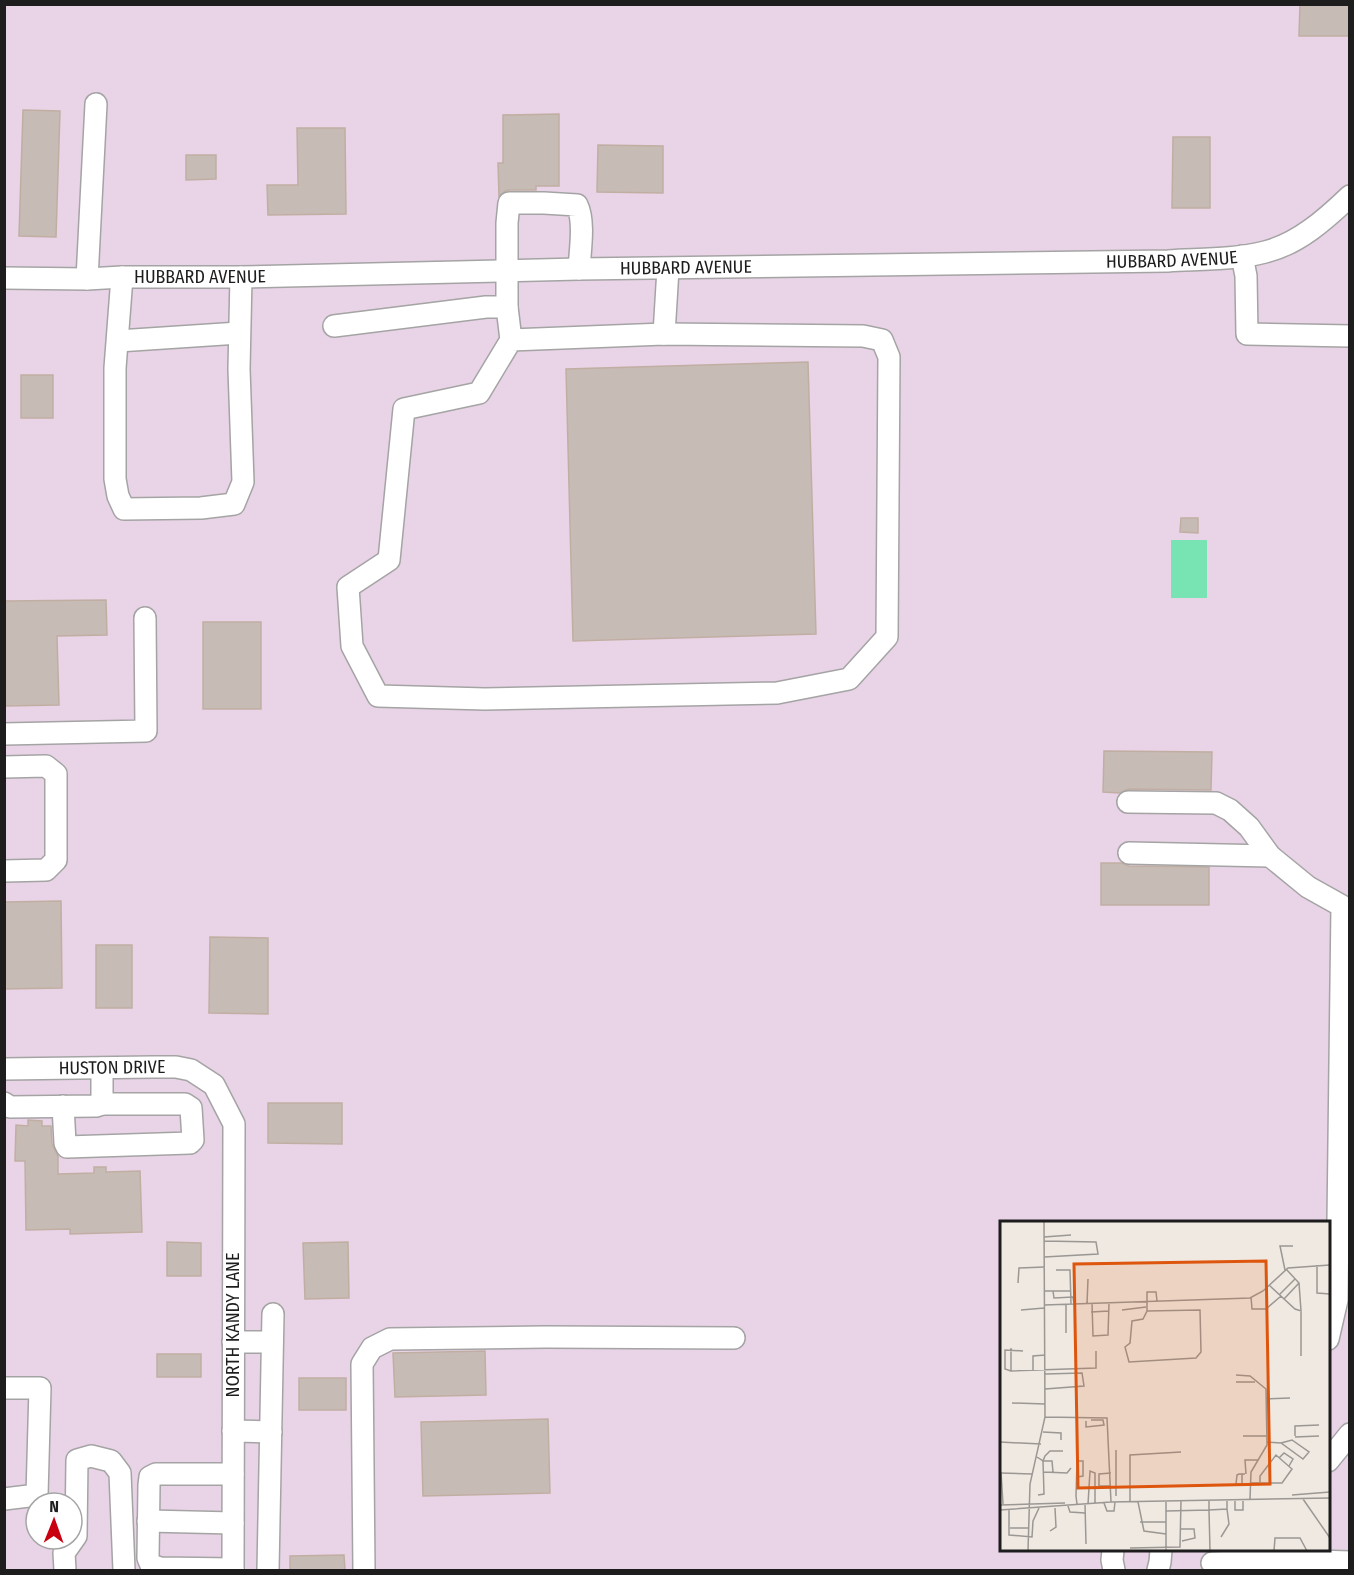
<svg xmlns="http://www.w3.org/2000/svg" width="1354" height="1575" font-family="'Fira Sans Condensed',sans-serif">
<rect width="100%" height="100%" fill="#efe9e2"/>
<path fill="#e9d3e6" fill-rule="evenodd" d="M5,5H1349V1570H5ZM1002,1222H1328V1550H1002ZM36,1503H72V1539H36Z"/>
<rect fill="#79e4b3" x="1171" y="540" width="36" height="58"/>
<g fill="#c7bbb5" stroke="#c1aea3" stroke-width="1.5">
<polygon points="1300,4 1350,4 1350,36 1299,36"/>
<polygon points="23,110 60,111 56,237 19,236"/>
<polygon points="559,114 559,186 536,186 536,190 508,190 504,192 499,196 498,163 503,163 503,115"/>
<polygon points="297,128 345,128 346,214 268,215 267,185 298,185"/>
<polygon points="1173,137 1210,137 1210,208 1172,208"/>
<polygon points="598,145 663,146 663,193 597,192"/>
<polygon points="186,155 216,155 216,179 186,180"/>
<polygon points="808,362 816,634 573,641 566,369"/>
<rect x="21" y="375" width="32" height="43"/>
<polygon points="1181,518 1198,518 1198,533 1180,532"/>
<polygon points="106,600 107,635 57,636 59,705 4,706 4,601"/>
<rect x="203" y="622" width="58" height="87"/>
<polygon points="1104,751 1212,752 1211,790 1128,789 1120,793 1103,792"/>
<polygon points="1101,863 1122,863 1129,866 1209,867 1209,905 1101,905"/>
<polygon points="61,901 62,988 4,989 4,902"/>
<polygon points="210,937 268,938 268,1014 209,1013"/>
<rect x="96" y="945" width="36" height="63"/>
<polygon points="268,1103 342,1103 342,1144 268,1143"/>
<polygon points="28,1120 42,1121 42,1126 51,1126 52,1144 58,1156 58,1174 94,1173 94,1167 106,1167 106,1172 140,1171 142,1232 70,1234 70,1229 26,1230 25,1161 15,1161 16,1125 28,1126"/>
<polygon points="167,1242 201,1243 201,1276 167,1276"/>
<polygon points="348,1242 349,1298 305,1299 303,1243"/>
<polygon points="485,1351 486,1395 395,1397 393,1353"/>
<rect x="157" y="1354" width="44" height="23"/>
<rect x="299" y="1378" width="47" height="32"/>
<polygon points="548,1419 550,1493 423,1496 421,1422"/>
<polygon points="344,1555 345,1570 290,1570 290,1556"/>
</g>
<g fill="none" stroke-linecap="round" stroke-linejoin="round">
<defs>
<g id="minor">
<polyline points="1242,256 1246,276 1247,334 1350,336"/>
<polyline points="122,277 115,368 115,479 118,496 124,509 201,508 234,504 243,482 239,369 241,277"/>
<path id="s1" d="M4,278L87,279L122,277H241L579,269L1168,261C1200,259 1234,260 1265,252C1298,244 1326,219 1350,196"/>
<polyline points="87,279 96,104"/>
<polyline points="334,326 486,307 507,307"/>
<polyline points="664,334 668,269"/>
<path d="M511,340L664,334L863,336L882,340L889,357L887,637L849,679L777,693L485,699L378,696L352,646L348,587L389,560L404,409L479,393L511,340L507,307V223L509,203H544L577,205C585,221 580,251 579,269"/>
<polyline points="118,341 239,333"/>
<polyline points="4,734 146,731 145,618"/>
<polyline points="4,767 46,766 56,774 56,860 46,870 4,871"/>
<polyline points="1128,802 1216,803 1230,810 1249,827 1270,856 1308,887 1342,906 1337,1300 1328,1339"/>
<polyline points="1129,853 1270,856"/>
<path id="s2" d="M4,1069L153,1067H176L191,1070L214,1085L234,1124L233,1570"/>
<polyline points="4,1103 10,1107 96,1106 102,1104 102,1068"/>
<polyline points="63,1106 65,1143 67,1147 190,1143 193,1140 191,1108 185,1104 102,1104"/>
<polyline points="233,1342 272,1342"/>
<polyline points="4,1388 40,1388 37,1495 4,1499"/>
<polyline points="233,1431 271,1432"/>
<polyline points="1328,1461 1350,1434"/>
<polyline points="148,1521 233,1523"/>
<polyline points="1113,1550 1112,1560 1114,1570"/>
<polyline points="1212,1563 1283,1560 1350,1562"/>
<polyline points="233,1569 160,1568 151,1565 148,1558 149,1485 150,1477 156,1474 233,1474"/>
<polyline points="65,1570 64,1553 76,1536 77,1460 91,1456 111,1461 120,1473 124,1570"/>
<polyline points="268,1570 273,1314"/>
<polyline points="364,1570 362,1364 372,1348 390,1339 546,1337 734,1338"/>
<polyline points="1158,1570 1160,1562 1161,1550"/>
</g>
</defs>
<use href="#minor" stroke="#a4a4a4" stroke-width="24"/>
<use href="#minor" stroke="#fff" stroke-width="21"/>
</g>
<g text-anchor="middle" stroke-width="5" stroke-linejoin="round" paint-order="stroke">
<g font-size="18" fill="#1d1d1d" stroke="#fff">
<text dy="6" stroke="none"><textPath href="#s1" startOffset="1168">HUBBARD AVENUE</textPath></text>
<text dy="6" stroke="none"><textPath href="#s1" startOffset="682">HUBBARD AVENUE</textPath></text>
<text dy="6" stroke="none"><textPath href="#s1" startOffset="196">HUBBARD AVENUE</textPath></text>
<text dy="6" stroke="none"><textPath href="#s2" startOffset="108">HUSTON DRIVE</textPath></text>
<text transform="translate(233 1325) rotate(-90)" y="6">NORTH KANDY LANE</text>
</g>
</g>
<g transform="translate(1000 1221)">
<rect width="330" height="330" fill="#efe9e2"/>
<path fill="none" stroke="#9b9793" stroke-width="1.5" d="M44,16L71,14M44,20L96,21L98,33L44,36M317,44V72L330,73M56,49H70L71,83M285,49L280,25H293M18,62L19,47L45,46M269,64L295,88L301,90L299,62L286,48M44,70H70M53,70L54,77L73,76L74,83M279,74L295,58M251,76L252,88H266L281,75M284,78L299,62M92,82L93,115L108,114L109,82M66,83V112M87,83L88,58M44,84L250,77L263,70L288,47L330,44M21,89L44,87M122,89L146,86M147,90L200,89L201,131L196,137L129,141L125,126L130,122L132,100L143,98L147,90V71H156L157,80M301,90V135M91,91L109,90M11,127V150L96,147V130M33,149V135L45,134M11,150L5,148V129L23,130M45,153L82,152L84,165L45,168M236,154L250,155L266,168L267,224L251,251L250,278M236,161H255M266,178L290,177M12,182L45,183M45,196L107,197L111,281M86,200V206L104,204L103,199H91M43,211L61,212V219M243,215H267M295,215V205L319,204M295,216L319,215M0,221L41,223M267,221L281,222L303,238L309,231L292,219L281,222M37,236L43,240L44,273L38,274M279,237L284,232L293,238L289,245M1,251L3,283M44,251L67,252L71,247M53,251L52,240H43L45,235L50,230H63M0,252L32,253M111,252L99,253V265H111M242,253V264L236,263L237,254L239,253H245M246,253L245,239H258M77,256L83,255V240H77L76,275L77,283M250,262H282L292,248L276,234L260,255V261M292,274L330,271M116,275V229M303,278L330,317M209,279V289L227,288V279M235,279V289H243V278M130,281V234L181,231M138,281L144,310L166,313M166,281V330M104,282L107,290H114L115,281M85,283L86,323M88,283L90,250L95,252V282M0,284L65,282M68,285L70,291L85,292M0,289L111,281L330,277M9,289V314L32,316L33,300L39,287M166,290L209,289L210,330M140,301H166M10,307H29M181,308H194L195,317L182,320M50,310L56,306L55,287M221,316L229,303L227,288M130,327L180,326L181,280M28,330L30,263L45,196L44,0M274,330L275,317H300L307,330"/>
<path fill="#de560d" fill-opacity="0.15" stroke="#de560d" stroke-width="3" d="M266,40L270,263L78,267L74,43Z"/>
<rect width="330" height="330" fill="none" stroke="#1d1d1d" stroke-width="3"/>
</g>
<rect width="1354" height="1575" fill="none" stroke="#1d1d1d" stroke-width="12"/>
<g transform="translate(54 1521) rotate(1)"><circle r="28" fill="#ffffff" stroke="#a5a5a5" stroke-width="1.5"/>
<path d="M0-4.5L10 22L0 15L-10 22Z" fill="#c9000f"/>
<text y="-9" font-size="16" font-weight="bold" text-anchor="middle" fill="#1d1d1d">N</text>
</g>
</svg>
